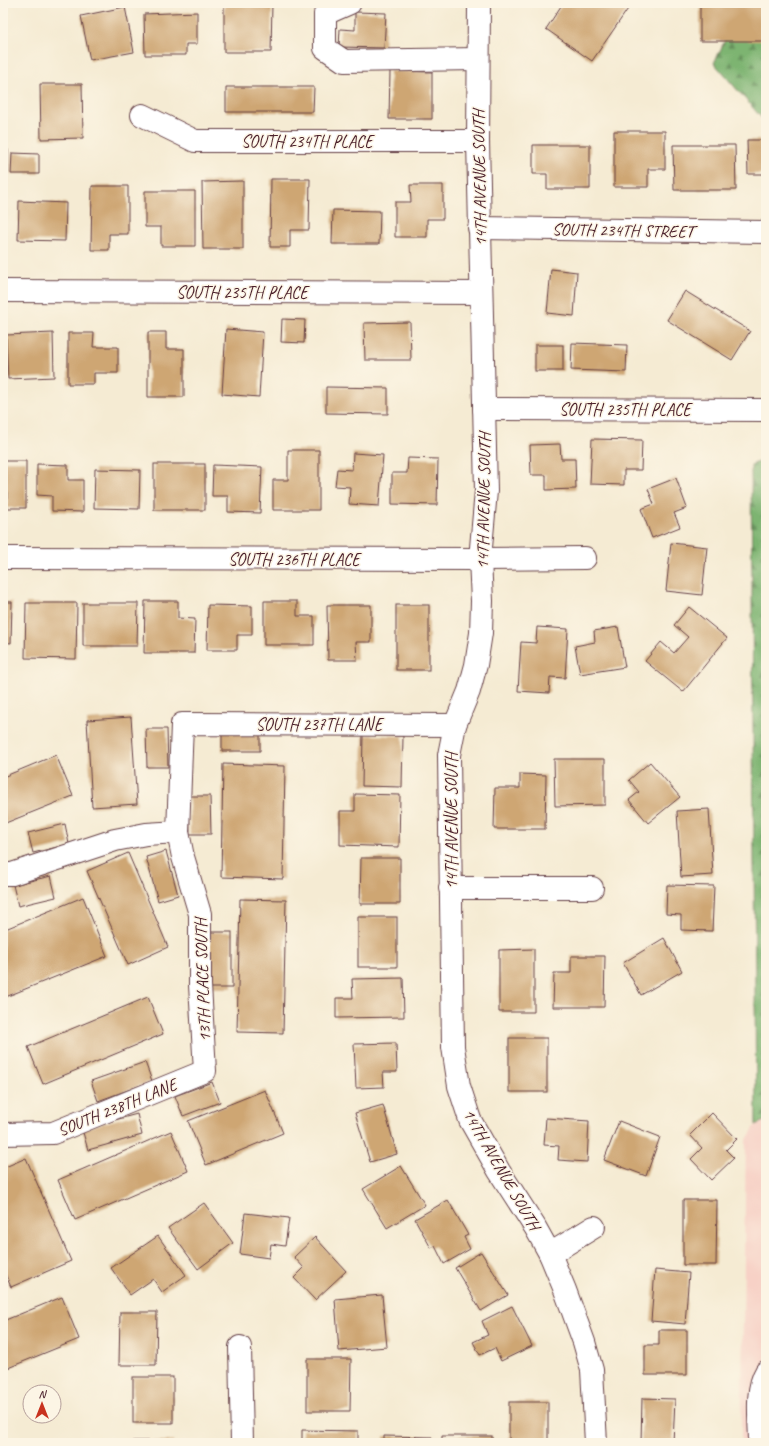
<svg xmlns="http://www.w3.org/2000/svg" width="769" height="1446" font-family="Caveat,sans-serif">
<defs>
<pattern id="forest-firs" width="22" height="20" patternUnits="userSpaceOnUse"><rect width="22" height="20" fill="#7db471"/><path d="M5 1l3.5 6h-7zM16 11l3.5 6h-7z" fill="#68925d"/></pattern>
</defs>
<rect width="100%" height="100%" fill="#fcf5e5"/>
<filter id="ink" filterUnits="userSpaceOnUse"><feTurbulence type="fractalNoise" baseFrequency=".025" numOctaves="2"/><feDisplacementMap in="SourceGraphic" scale="8" xChannelSelector="R" yChannelSelector="G"/><feConvolveMatrix kernelMatrix="1 2 1 2 8 2 1 2 1" color-interpolation-filters="sRGB"/></filter>
<filter id="wash" filterUnits="userSpaceOnUse"><feTurbulence type="fractalNoise" baseFrequency=".012" numOctaves="4" result="noise"/><feDisplacementMap in="SourceGraphic" scale="16" xChannelSelector="R" yChannelSelector="G"/><feGaussianBlur stdDeviation="0.9" result="paint"/><feColorMatrix in="noise" values="0 0 0 0 0 0 0 0 0 0 0 0 0 0 0 0 0 1.4 0 .05"/><feComposite in="paint" operator="in"/></filter>
<g filter="url(#wash)">
<rect width="100%" height="100%" fill="#f5ebd3"/>
<polygon fill="#f7d1c6" points="766,1120 766,1443 741,1443 746,1141 756,1125"/>
<g fill="url(#forest-firs)" stroke="#646a4e">
<polygon points="743,3 766,3 766,123 714,63"/>
<polygon points="766,459 766,1120 756,1125 751,465"/>
</g>
<g id="blocks">
<g fill="#cea673">
<polygon points="224,3 272,3 271,52 224,52"/>
<polygon points="563,3 632,3 592,61 546,29"/>
<rect x="700" y="3" width="66" height="38"/>
<polygon points="125,7 134,52 90,60 81,16"/>
<polygon points="197,12 197,44 186,44 186,55 145,55 144,14"/>
<polygon points="355,12 386,13 384,48 339,47 340,29 355,30"/>
<polygon points="390,71 432,72 432,119 389,119"/>
<polygon points="40,84 82,84 83,138 41,139"/>
<polygon points="226,87 314,87 313,112 226,112"/>
<polygon points="614,131 665,131 665,169 648,169 648,187 614,187"/>
<polygon points="747,140 766,140 766,191 763,191 763,174 748,174"/>
<polygon points="533,145 590,145 590,189 547,189 547,174 533,174"/>
<polygon points="673,145 735,145 736,190 674,190"/>
<rect x="3" y="150" width="5" height="23"/>
<polygon points="12,153 39,154 39,174 11,174"/>
<polygon points="271,179 310,179 309,230 290,230 290,247 270,247"/>
<polygon points="243,181 243,249 203,249 202,182"/>
<polygon points="410,185 443,185 443,219 427,219 427,237 395,237 395,202 411,202"/>
<polygon points="92,186 128,186 128,234 109,234 109,250 91,250"/>
<polygon points="145,191 195,191 195,246 161,246 161,227 145,227"/>
<polygon points="19,201 66,203 65,241 18,240"/>
<polygon points="333,210 380,211 379,244 332,244"/>
<polygon points="551,269 577,272 574,316 547,313"/>
<polygon points="685,291 750,331 732,360 667,320"/>
<polygon points="282,319 305,320 304,343 281,342"/>
<polygon points="410,322 411,360 365,360 364,323"/>
<polygon points="226,329 263,332 259,397 222,394"/>
<polygon points="148,332 166,332 166,349 184,349 184,397 148,397"/>
<polygon points="53,333 54,377 8,379 6,335"/>
<polygon points="68,333 94,333 93,347 118,347 118,373 94,373 94,384 68,384"/>
<polygon points="572,343 627,345 626,372 571,370"/>
<rect x="535" y="345" width="28" height="26"/>
<polygon points="326,387 388,388 388,414 326,413"/>
<polygon points="592,439 642,440 641,470 624,470 624,485 590,484"/>
<polygon points="560,444 561,459 575,459 576,489 546,490 546,475 531,475 530,445"/>
<polygon points="288,450 319,450 319,510 273,510 273,480 288,480"/>
<polygon points="353,453 383,455 379,506 349,504 350,487 335,486 337,469 352,470"/>
<polygon points="408,458 438,459 437,505 392,504 392,473 407,473"/>
<polygon points="3,461 26,461 26,508 7,508 7,492 3,492"/>
<polygon points="37,464 68,465 68,480 83,480 83,512 52,511 52,496 37,495"/>
<rect x="154" y="464" width="51" height="46"/>
<polygon points="213,465 262,467 260,513 228,512 228,496 212,496"/>
<polygon points="95,469 140,470 139,509 94,508"/>
<polygon points="676,478 687,508 674,513 680,527 652,538 641,509 654,504 648,489"/>
<polygon points="671,543 707,547 702,595 666,591"/>
<polygon points="145,601 178,601 178,618 195,619 194,653 144,653"/>
<polygon points="264,601 297,601 297,616 314,616 314,645 264,645"/>
<polygon points="3,602 12,602 11,643 3,642"/>
<polygon points="26,603 77,603 76,659 25,658"/>
<polygon points="83,603 138,603 137,646 83,646"/>
<polygon points="208,605 252,606 252,635 237,635 237,650 207,650"/>
<polygon points="327,605 371,605 371,642 356,642 357,660 328,660"/>
<rect x="396" y="605" width="33" height="65"/>
<polygon points="689,607 727,638 683,692 645,661 661,642 674,653 688,637 674,625"/>
<polygon points="537,627 568,629 565,678 550,677 549,693 518,691 521,642 536,643"/>
<polygon points="618,627 625,667 580,674 575,646 595,642 594,631"/>
<polygon points="131,717 137,804 92,807 87,720"/>
<polygon points="146,729 167,729 168,767 147,767"/>
<polygon points="260,729 260,751 222,751 222,730"/>
<polygon points="363,735 403,736 402,787 362,786"/>
<polygon points="56,755 73,796 3,824 3,777"/>
<polygon points="554,759 605,759 605,805 555,806"/>
<polygon points="650,762 680,797 648,823 629,800 639,792 629,780"/>
<polygon points="223,764 285,766 283,879 221,877"/>
<polygon points="520,774 546,775 545,829 494,829 495,788 520,788"/>
<polygon points="355,794 400,795 399,847 340,845 340,811 355,811"/>
<polygon points="189,796 210,796 211,834 190,834"/>
<polygon points="709,809 713,875 681,877 677,811"/>
<polygon points="65,824 69,844 33,853 28,833"/>
<polygon points="166,851 178,895 158,901 146,857"/>
<polygon points="128,853 168,947 128,965 87,871"/>
<polygon points="361,858 400,858 400,904 360,904"/>
<polygon points="51,876 56,897 18,906 13,885"/>
<polygon points="667,885 714,886 712,931 681,930 681,915 666,914"/>
<polygon points="83,897 107,956 3,998 3,930"/>
<polygon points="240,899 286,900 283,1033 237,1032"/>
<rect x="358" y="917" width="39" height="50"/>
<rect x="210" y="932" width="22" height="56"/>
<polygon points="664,938 682,971 641,995 623,963"/>
<polygon points="534,949 534,1012 499,1012 499,950"/>
<polygon points="571,956 605,956 604,1007 553,1007 554,973 571,973"/>
<polygon points="403,978 404,1017 336,1018 336,998 353,998 352,979"/>
<polygon points="148,997 163,1034 43,1084 28,1047"/>
<rect x="509" y="1038" width="38" height="54"/>
<polygon points="396,1043 397,1072 383,1072 384,1087 356,1088 354,1044"/>
<polygon points="145,1062 152,1081 98,1101 91,1081"/>
<polygon points="212,1082 220,1102 183,1116 175,1096"/>
<polygon points="265,1090 283,1133 206,1165 188,1121"/>
<polygon points="383,1105 397,1154 370,1162 355,1113"/>
<polygon points="712,1113 737,1139 726,1150 734,1158 711,1180 691,1159 702,1148 690,1135"/>
<polygon points="137,1114 142,1135 88,1150 82,1129"/>
<polygon points="546,1118 589,1121 587,1162 558,1160 559,1146 544,1145"/>
<polygon points="619,1121 660,1137 646,1176 604,1160"/>
<polygon points="171,1131 188,1171 75,1220 58,1180"/>
<polygon points="26,1158 71,1261 11,1287 3,1269 3,1168"/>
<polygon points="401,1166 425,1205 387,1228 363,1189"/>
<polygon points="448,1200 468,1235 464,1237 470,1249 444,1264 435,1246 431,1248 415,1219"/>
<polygon points="683,1200 717,1200 716,1265 683,1265"/>
<polygon points="204,1203 233,1243 198,1269 168,1228"/>
<polygon points="245,1213 289,1218 285,1246 271,1244 269,1258 240,1254"/>
<polygon points="158,1236 186,1275 162,1292 153,1279 130,1295 111,1268"/>
<polygon points="315,1237 346,1271 315,1300 294,1278 304,1268 294,1257"/>
<polygon points="481,1252 508,1295 481,1311 455,1268"/>
<polygon points="655,1270 689,1273 685,1324 651,1321"/>
<polygon points="382,1295 387,1347 339,1351 335,1299"/>
<polygon points="62,1297 79,1339 3,1370 3,1321"/>
<polygon points="512,1306 532,1346 501,1361 495,1348 480,1355 473,1342 488,1335 482,1321"/>
<polygon points="120,1312 157,1312 156,1365 119,1365"/>
<polygon points="659,1330 687,1330 687,1375 645,1375 645,1345 659,1345"/>
<polygon points="307,1359 351,1359 350,1411 307,1411"/>
<rect x="133" y="1377" width="40" height="46"/>
<polygon points="642,1398 675,1399 673,1443 641,1443"/>
<rect x="509" y="1402" width="39" height="41"/>
<polygon points="302,1430 358,1431 358,1443 302,1443"/>
<polygon points="384,1436 432,1437 432,1443 384,1443"/>
<rect x="442" y="1436" width="50" height="7"/>
<rect x="133" y="1441" width="40" height="2"/>
</g>
</g>
</g>
<g filter="url(#ink)">
<use href="#blocks" fill-opacity="0" stroke="#643e44" stroke-width="1"/>
<g fill="none" stroke-linecap="round" stroke-linejoin="round">
<defs>
<g id="minor">
<polyline points="350,3 325,14 325,48 344,61 478,59"/>
<polyline points="479,3 478,141 486,491 480,559 482,601 481,633 476,665 469,691 455,725 449,755 453,1047 459,1086 470,1120 499,1171 535,1227 550,1254 565,1290 584,1342 592,1370 596,1443"/>
<polyline points="142,115 195,141 478,141"/>
<polyline points="479,228 766,232"/>
<polyline points="3,291 481,293"/>
<polyline points="484,409 766,410"/>
<polyline points="3,558 480,559 585,558"/>
<polyline points="3,874 12,874 115,840 146,834 178,832"/>
<polyline points="450,888 592,888"/>
<polyline points="3,1134 53,1133 205,1071 200,985 200,914 183,857 178,832 182,724 455,725"/>
<polyline points="550,1254 594,1227"/>
<polyline points="240,1347 242,1443"/>
<path d="M760,1443C760,1422 755,1390 766,1372"/>
</g>
</defs>
<use href="#minor" stroke="#643e44" stroke-width="24"/>
<use href="#minor" stroke="#fff" stroke-width="22"/>
</g>
</g>
<g text-anchor="middle" stroke-width="3" stroke-linejoin="round" paint-order="stroke">
<g font-size="17" fill="#4a1f2b" stroke="#fcf5e5">
<text x="307" y="147">SOUTH 234TH PLACE</text>
<text transform="translate(479 178) rotate(-91)" y="6">14TH AVENUE SOUTH</text>
<text transform="translate(623 230) rotate(1)" y="6">SOUTH 234TH STREET</text>
<text x="242" y="298">SOUTH 235TH PLACE</text>
<text x="625" y="415">SOUTH 235TH PLACE</text>
<text transform="translate(483 501) rotate(-89)" y="6">14TH AVENUE SOUTH</text>
<text x="294" y="565">SOUTH 236TH PLACE</text>
<text x="319" y="730">SOUTH 237TH LANE</text>
<text transform="translate(451 821) rotate(-90)" y="6">14TH AVENUE SOUTH</text>
<text transform="translate(202 980) rotate(-92)" y="6">13TH PLACE SOUTH</text>
<text transform="translate(117 1107) rotate(-22)" y="6">SOUTH 238TH LANE</text>
<text transform="translate(502 1169) rotate(60)" y="6">14TH AVENUE SOUTH</text>
</g>
</g>
<rect width="769" height="1446" fill="none" stroke="#fcf5e5" stroke-width="16"/>
<g transform="translate(42 1404)"><circle r="19" fill="#fcf5e5" stroke="#b59f9b"/>
<path d="M0-3L7 15L0 10L-7 15Z" fill="#c8321e"/>
<text y="-6" font-size="11" font-weight="bold" text-anchor="middle" fill="#4a1f2b">N</text>
</g>
</svg>
